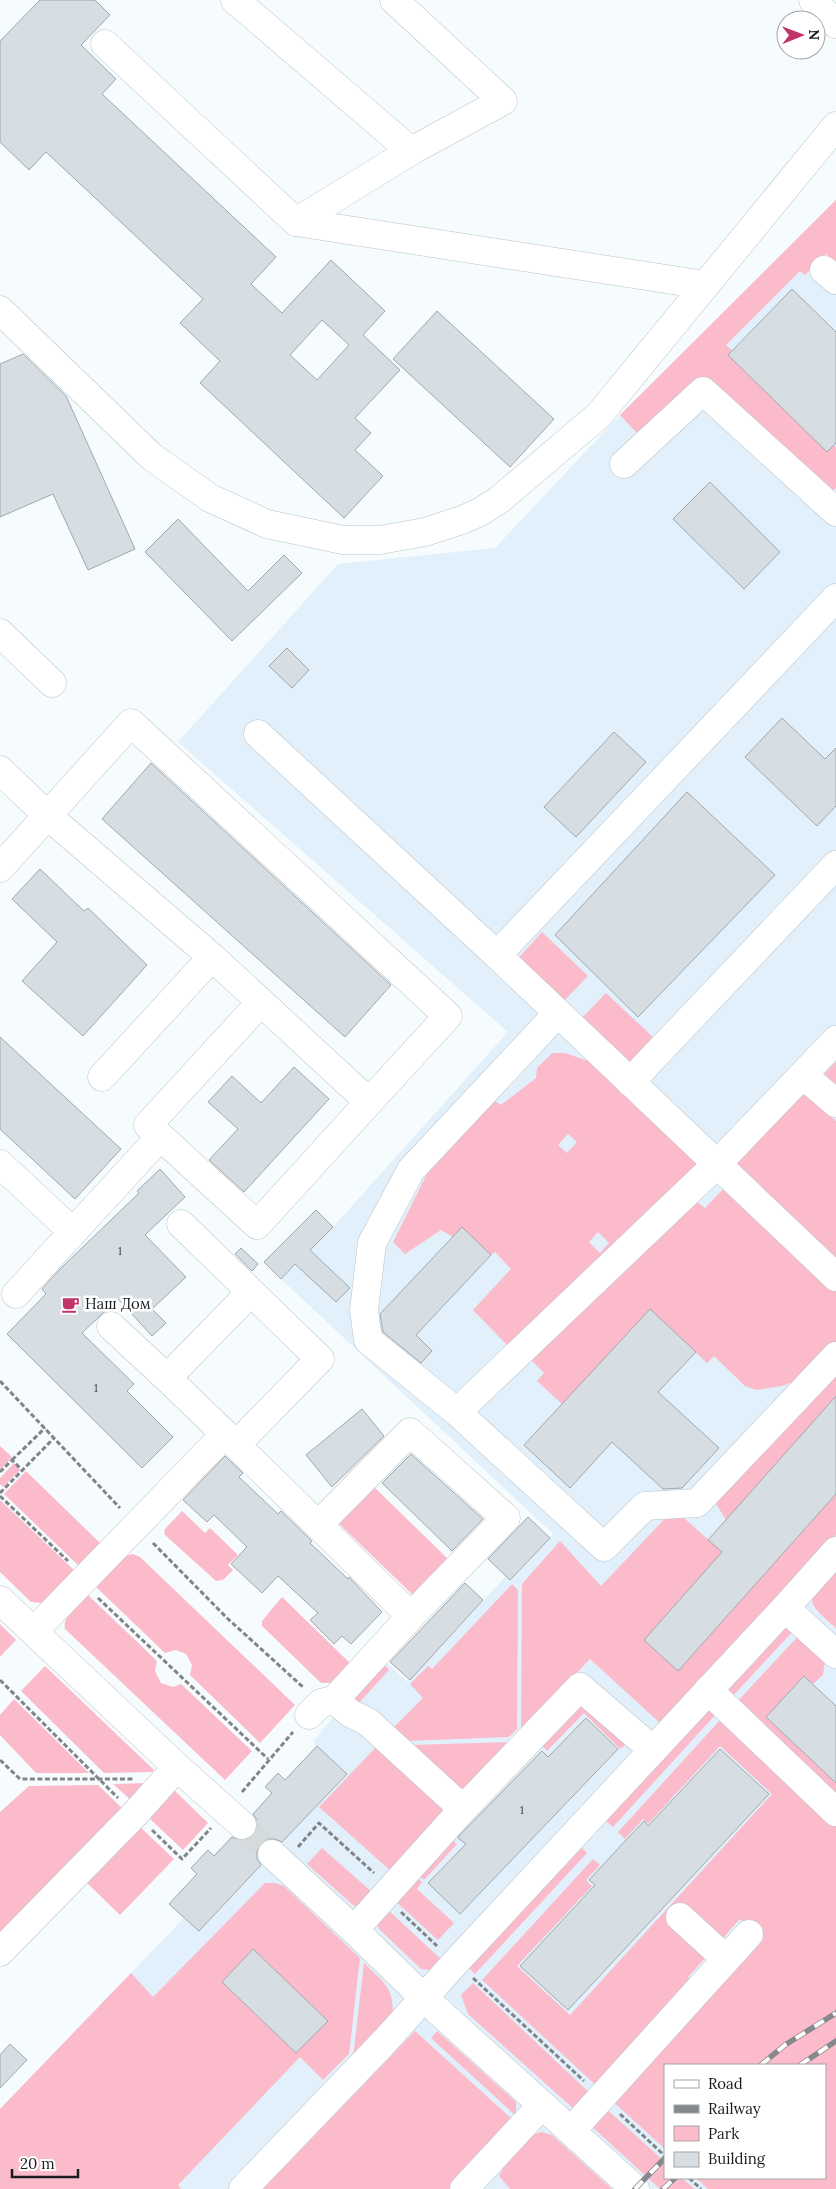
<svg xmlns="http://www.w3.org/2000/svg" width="836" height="2189" font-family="Lora,serif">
<rect width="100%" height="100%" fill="#f6fbfe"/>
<path fill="#e1f0fa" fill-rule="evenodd" d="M836,200V2189H0V2109L184,1918L169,1904L197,1874L191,1868L208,1850L214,1855L316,1746L313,1741L353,1694L385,1661L408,1682L506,1576L510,1580L553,1534L281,1279L333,1227L508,1032L178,742L338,564L495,548L620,415ZM665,2065H825V2178H665Z"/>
<g fill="#fcbbcb" fill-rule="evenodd">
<polygon points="836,200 836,263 826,254 805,275 800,271 726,345 836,447 836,488 830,494 706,379 638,434 620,415"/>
<polygon points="542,932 588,976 561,1004 516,961"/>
<polygon points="606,993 656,1040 629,1068 579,1021"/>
<path d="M552,1053H565L597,1064L704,1166L514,1346L507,1345L473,1310L511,1269L495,1252L491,1255L462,1228L453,1237L441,1230L405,1254L393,1242L427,1174L424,1168L485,1095L501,1105L536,1078L537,1068ZM568,1134L577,1142L567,1153L558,1145ZM598,1232L609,1243L600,1253L589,1242Z"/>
<polygon points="836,1062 836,1093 820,1078"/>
<polygon points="805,1092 836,1121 836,1258 735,1163"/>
<polygon points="726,1186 836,1289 836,1344 799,1380 782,1386 756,1390 745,1386 714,1356 707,1363 650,1310 562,1404 537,1381 544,1373 527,1356 690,1196 705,1208"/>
<polygon points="836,1369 836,1411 726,1520 715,1502"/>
<polygon points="0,1446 12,1457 0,1470"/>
<polygon points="14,1463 20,1470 3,1487 0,1484 0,1478"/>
<polygon points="26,1471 100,1543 80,1567 4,1494"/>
<polygon points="371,1484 448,1559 413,1595 335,1520"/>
<polygon points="836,1494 836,1535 661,1724 590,1659 521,1732 522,1584 560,1541 601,1586 674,1509 722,1552 644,1640 678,1671"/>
<polygon points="0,1500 75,1571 43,1603 31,1602 0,1572"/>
<polygon points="182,1511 205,1533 210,1528 238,1555 228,1565 233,1570 223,1580 216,1581 164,1534 165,1529"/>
<polygon points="133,1554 140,1557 295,1705 260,1743 190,1675 192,1665 186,1654 176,1650 165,1653 96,1587 124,1556"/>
<path d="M836,1569V1628C802,1598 807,1601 836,1569Z"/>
<polygon points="512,1584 518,1590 517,1729 509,1737 406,1741 393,1728 423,1698 410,1684 428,1666 432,1669"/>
<path d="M88,1595L157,1661L155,1671L161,1683L173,1687L181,1684L252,1751L225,1780L65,1629C62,1615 79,1604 88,1595Z"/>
<polygon points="282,1597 353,1666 334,1683 321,1683 262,1626 262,1621"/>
<polygon points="788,1622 797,1627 730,1699 728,1690"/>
<polygon points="0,1624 16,1640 0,1657"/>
<polygon points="802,1632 825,1661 823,1675 813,1684 804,1676 766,1717 836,1783 836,1801 735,1704"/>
<polygon points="384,1664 389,1670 358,1704 354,1700 353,1695"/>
<polygon points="45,1666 154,1770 152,1772 104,1773 21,1691"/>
<polygon points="14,1699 89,1773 36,1773 0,1735 0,1715"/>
<polygon points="582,1706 589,1709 625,1745 620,1749 584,1713 547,1751 539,1742 573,1708"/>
<polygon points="709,1710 717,1713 613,1827 605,1820"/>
<polygon points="722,1718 836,1824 836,2189 708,2189 696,2178 825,2178 825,2065 665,2065 665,2149 608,2097 710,1998 763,1940 740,1919 688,1977 696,1984 600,2089 482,1980 593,1859 600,1865 586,1880 592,1886 517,1966 570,2015 772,1794 720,1746 648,1824 643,1819 625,1839 618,1832"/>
<polygon points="512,1742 463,1791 411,1745"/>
<polygon points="378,1745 446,1810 392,1872 319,1807"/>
<polygon points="149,1783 132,1801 113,1784"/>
<polygon points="98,1785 123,1809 0,1935 0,1812 29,1786"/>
<polygon points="173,1789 208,1823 183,1850 147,1816"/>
<polygon points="138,1825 174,1859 120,1915 85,1881"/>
<polygon points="450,1838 457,1844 424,1880 417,1874"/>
<polygon points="580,1846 587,1853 475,1974 468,1967"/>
<polygon points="322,1848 373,1893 357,1907 353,1905 307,1864"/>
<polygon points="415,1876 422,1882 417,1889 454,1923 438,1940 393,1899"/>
<path d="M265,1883H275L284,1886L360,1958L349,2054L323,2080L300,2057L178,2185L181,2189H0V2109L131,1973L153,1997ZM253,1949L327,2021L296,2053L222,1982Z"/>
<polygon points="386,1908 444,1962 432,1970 421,1969 379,1929 377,1923"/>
<path d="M364,1963C384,1983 393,1986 393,2015L353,2058Z"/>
<polygon points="473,1983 593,2096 575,2110 468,2014 461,1995"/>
<polygon points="415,2031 513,2120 450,2189 263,2189"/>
<polygon points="437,2031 516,2102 516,2116 431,2038"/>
<polygon points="601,2104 665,2162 665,2178 682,2178 695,2189 660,2189 589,2124"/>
<path d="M542,2132L552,2135L612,2189H510L499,2176C505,2163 527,2133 542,2132Z"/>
</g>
<g fill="#d6dee3" stroke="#a1a8ad" fill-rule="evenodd">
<path d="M40,0H95L110,15L81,45L116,79L102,94L276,257L251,284L282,313L331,260L385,311L363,335L400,370L355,418L371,433L355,450L383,476L344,518L200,383L220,361L180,323L203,299L46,152L29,170L0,142V41ZM322,320L349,345L317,380L290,355Z"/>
<polygon points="792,289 836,332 836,443 827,452 728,355"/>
<polygon points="437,311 554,419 510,467 393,359"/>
<polygon points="23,354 66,396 135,549 88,570 53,494 0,517 0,364"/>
<polygon points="710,482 780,552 744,589 673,519"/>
<polygon points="178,519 248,591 284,555 302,573 232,641 145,552"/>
<polygon points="287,648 309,670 292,688 269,666"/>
<polygon points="782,718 825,759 836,748 836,806 817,826 745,757"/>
<polygon points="614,732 646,762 576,837 544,807"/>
<polygon points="151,763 391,985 345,1037 102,819"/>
<polygon points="687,792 775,875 638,1017 555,935"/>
<polygon points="40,869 84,911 88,908 147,965 83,1036 22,981 57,942 12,899"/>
<polygon points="0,1037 121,1149 75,1199 0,1129"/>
<polygon points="294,1067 329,1099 244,1192 209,1160 238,1129 208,1102 232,1076 261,1103"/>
<polygon points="160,1169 185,1197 145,1235 186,1277 152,1309 166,1323 152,1336 118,1299 82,1333 134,1384 127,1391 173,1437 142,1468 7,1334 46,1294 42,1289 60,1269 139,1193 137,1191"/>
<polygon points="316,1210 333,1227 310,1250 350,1288 336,1302 295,1264 281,1279 264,1262"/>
<polygon points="462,1227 491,1255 416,1335 432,1351 421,1363 383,1332 380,1314"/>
<polygon points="241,1248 258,1264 252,1271 235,1254"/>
<polygon points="650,1309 696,1352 658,1392 719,1448 682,1488 663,1489 612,1442 570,1488 524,1445"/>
<polygon points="836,1396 836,1494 678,1671 644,1640 722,1552 708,1540"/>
<polygon points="362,1409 384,1436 332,1487 306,1455"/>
<polygon points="411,1454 483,1519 452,1551 382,1483"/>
<polygon points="225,1456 243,1473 239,1477 278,1514 281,1511 312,1541 310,1543 348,1579 349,1577 382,1612 351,1644 342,1636 334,1644 310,1620 318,1613 278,1576 262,1593 231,1564 247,1547 214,1515 207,1522 183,1500"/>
<polygon points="528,1517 550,1538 510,1580 488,1559"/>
<polygon points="465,1583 483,1600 410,1680 390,1662"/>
<polygon points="804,1676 836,1706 836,1783 766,1717"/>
<polygon points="586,1718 618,1749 460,1914 428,1883 466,1844 458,1838 459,1836 542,1751 548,1757"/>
<polygon points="317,1746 347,1774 282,1842 275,1839 268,1839 261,1843 257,1851 257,1859 261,1865 199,1931 169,1904 197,1874 191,1868 208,1850 214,1856 232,1837 239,1840 247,1840 253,1836 257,1828 257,1820 253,1814 272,1793 265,1787 278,1773 285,1780"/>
<polygon points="720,1749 769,1794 568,2010 520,1966 595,1885 589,1880 613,1854 644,1821 648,1826"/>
<polygon points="253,1949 328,2021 296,2053 222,1982"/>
<polygon points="10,2044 27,2060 0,2088 0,2055"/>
</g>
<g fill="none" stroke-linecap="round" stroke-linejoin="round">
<polyline stroke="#d5dadc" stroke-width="28" stroke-dasharray="28 14" stroke-linecap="butt" points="242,1825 272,1854"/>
<defs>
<g id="minor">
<polyline points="235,0 411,151 503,101 394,0"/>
<polyline points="813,0 836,24"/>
<polyline points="105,44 296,222 411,151"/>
<polyline points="296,222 705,285"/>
<polyline points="824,270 836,280"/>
<polyline points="0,310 152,457 210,498 267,524 343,540 380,540 425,532 462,520 480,512 499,500 599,415 836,126"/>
<polyline points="624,464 703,391 836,512"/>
<polyline points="0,633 52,683"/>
<polyline points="258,734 497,955 836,1277"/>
<polyline points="0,770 48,816 212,957 369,1102 448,1016 131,723 0,868"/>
<polyline points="497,955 836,598"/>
<polyline points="261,1002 148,1125 257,1225 369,1102"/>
<polyline points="836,1040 717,1164 457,1412 604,1547 645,1506 697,1503 836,1356"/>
<polyline points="803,1075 836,1103"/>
<polyline points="102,1077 212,957"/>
<polyline points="630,1082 836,865"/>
<polyline points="0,1164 73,1232 160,1137"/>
<polyline points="181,1224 320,1359 236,1445"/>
<polyline points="16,1294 73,1232"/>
<polyline points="111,1326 167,1378"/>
<polyline points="457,1412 368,1340 364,1310 372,1243 411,1170 558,1013"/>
<polyline points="225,1434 318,1525 410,1432 506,1518 411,1616 348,1685 334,1700 321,1703 309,1715"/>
<polyline points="318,1525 411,1616"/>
<polyline points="0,1600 177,1767 242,1825"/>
<polyline points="785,1608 836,1551"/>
<polyline points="34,1631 225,1434 167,1378 251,1292"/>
<polyline points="708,1690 836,1812"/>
<polyline points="334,1700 350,1713 368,1722 463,1809"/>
<polyline points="272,1854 354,1930"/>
<polyline points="680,1917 726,1959"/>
<polyline points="0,1952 135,1814 177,1767"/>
<polyline points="571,2131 749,1934"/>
<polyline points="243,2189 385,2041 455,1963 785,1608 836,1654"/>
<polyline points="464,2189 542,2105"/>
<polyline points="635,2189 425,1999 354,1930 463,1809 580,1687 653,1750"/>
</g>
</defs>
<use href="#minor" stroke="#bbc3c8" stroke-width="29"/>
<g stroke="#818587" stroke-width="3" stroke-dasharray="5 2.5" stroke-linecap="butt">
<polyline points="0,1381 120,1508"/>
<polyline points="12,1460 45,1428"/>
<polyline points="0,1472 12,1460 22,1470"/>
<polyline points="0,1493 54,1438"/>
<polyline points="0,1496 68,1561"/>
<polyline points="153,1543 227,1618 304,1688"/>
<polyline points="98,1598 268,1759"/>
<polyline points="0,1680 118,1798"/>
<polyline points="0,1760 20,1779 134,1779"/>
<polyline points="242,1792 293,1732"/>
<polyline points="152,1830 182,1859 211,1828"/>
<polyline points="298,1847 319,1823 374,1873"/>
<polyline points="401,1912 437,1946"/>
<polyline points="473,1978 584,2081"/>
<polyline points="620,2114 665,2156"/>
<polyline points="689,2178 701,2189"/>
</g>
<use href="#minor" stroke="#fff" stroke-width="28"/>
<defs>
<g id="rail">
<polyline points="761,2065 785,2045 836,2013"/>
<polyline points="800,2065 836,2041"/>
<polyline points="635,2189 665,2158"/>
<polyline points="663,2189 675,2178"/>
</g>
</defs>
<use href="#rail" stroke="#85898b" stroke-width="5.5"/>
<use href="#rail" stroke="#fff" stroke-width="4" stroke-dasharray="11" stroke-linecap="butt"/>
</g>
<defs>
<symbol id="cafe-bare" viewBox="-9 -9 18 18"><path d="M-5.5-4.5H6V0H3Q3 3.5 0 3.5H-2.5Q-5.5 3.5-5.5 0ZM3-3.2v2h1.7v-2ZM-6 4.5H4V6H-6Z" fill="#c03469" stroke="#fff" stroke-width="2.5" paint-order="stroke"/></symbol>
</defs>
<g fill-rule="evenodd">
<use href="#cafe-bare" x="58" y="1292" width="25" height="25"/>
</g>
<g text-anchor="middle" stroke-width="5" stroke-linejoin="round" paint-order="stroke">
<g font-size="12" fill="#494c4f">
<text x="120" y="1255">1</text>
<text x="96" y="1392">1</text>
<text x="522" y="1814">1</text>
</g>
<g font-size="15" fill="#1a1c1e" stroke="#fff" text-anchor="start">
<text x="85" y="1309">Наш Дом</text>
</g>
</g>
<rect x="664" y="2064" width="162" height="115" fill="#ffffff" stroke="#a3a4a5"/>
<rect x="674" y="2080" width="25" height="8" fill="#ffffff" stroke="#a3a4a5"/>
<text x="708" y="2089" font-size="15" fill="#1a1c1e">Road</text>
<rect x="674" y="2105" width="25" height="8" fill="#85898b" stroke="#a3a4a5"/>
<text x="708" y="2114" font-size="15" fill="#1a1c1e">Railway</text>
<rect x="674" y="2126" width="25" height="15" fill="#fcbbcb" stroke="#a3a4a5"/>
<text x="708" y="2139" font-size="15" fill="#1a1c1e">Park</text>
<rect x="674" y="2152" width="25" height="15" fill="#d6dee3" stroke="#a3a4a5"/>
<text x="708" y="2164" font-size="15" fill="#1a1c1e">Building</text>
<g transform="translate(801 35) rotate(89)"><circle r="24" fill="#ffffff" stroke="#a3a4a5"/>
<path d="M0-4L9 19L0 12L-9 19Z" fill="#c03469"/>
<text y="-8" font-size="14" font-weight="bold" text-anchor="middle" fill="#1a1c1e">N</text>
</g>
<path d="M12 2169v8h66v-8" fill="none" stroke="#1a1c1e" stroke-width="2.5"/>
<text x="20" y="2169" font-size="15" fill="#1a1c1e" stroke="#ffffff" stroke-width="4" paint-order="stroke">20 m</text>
</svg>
